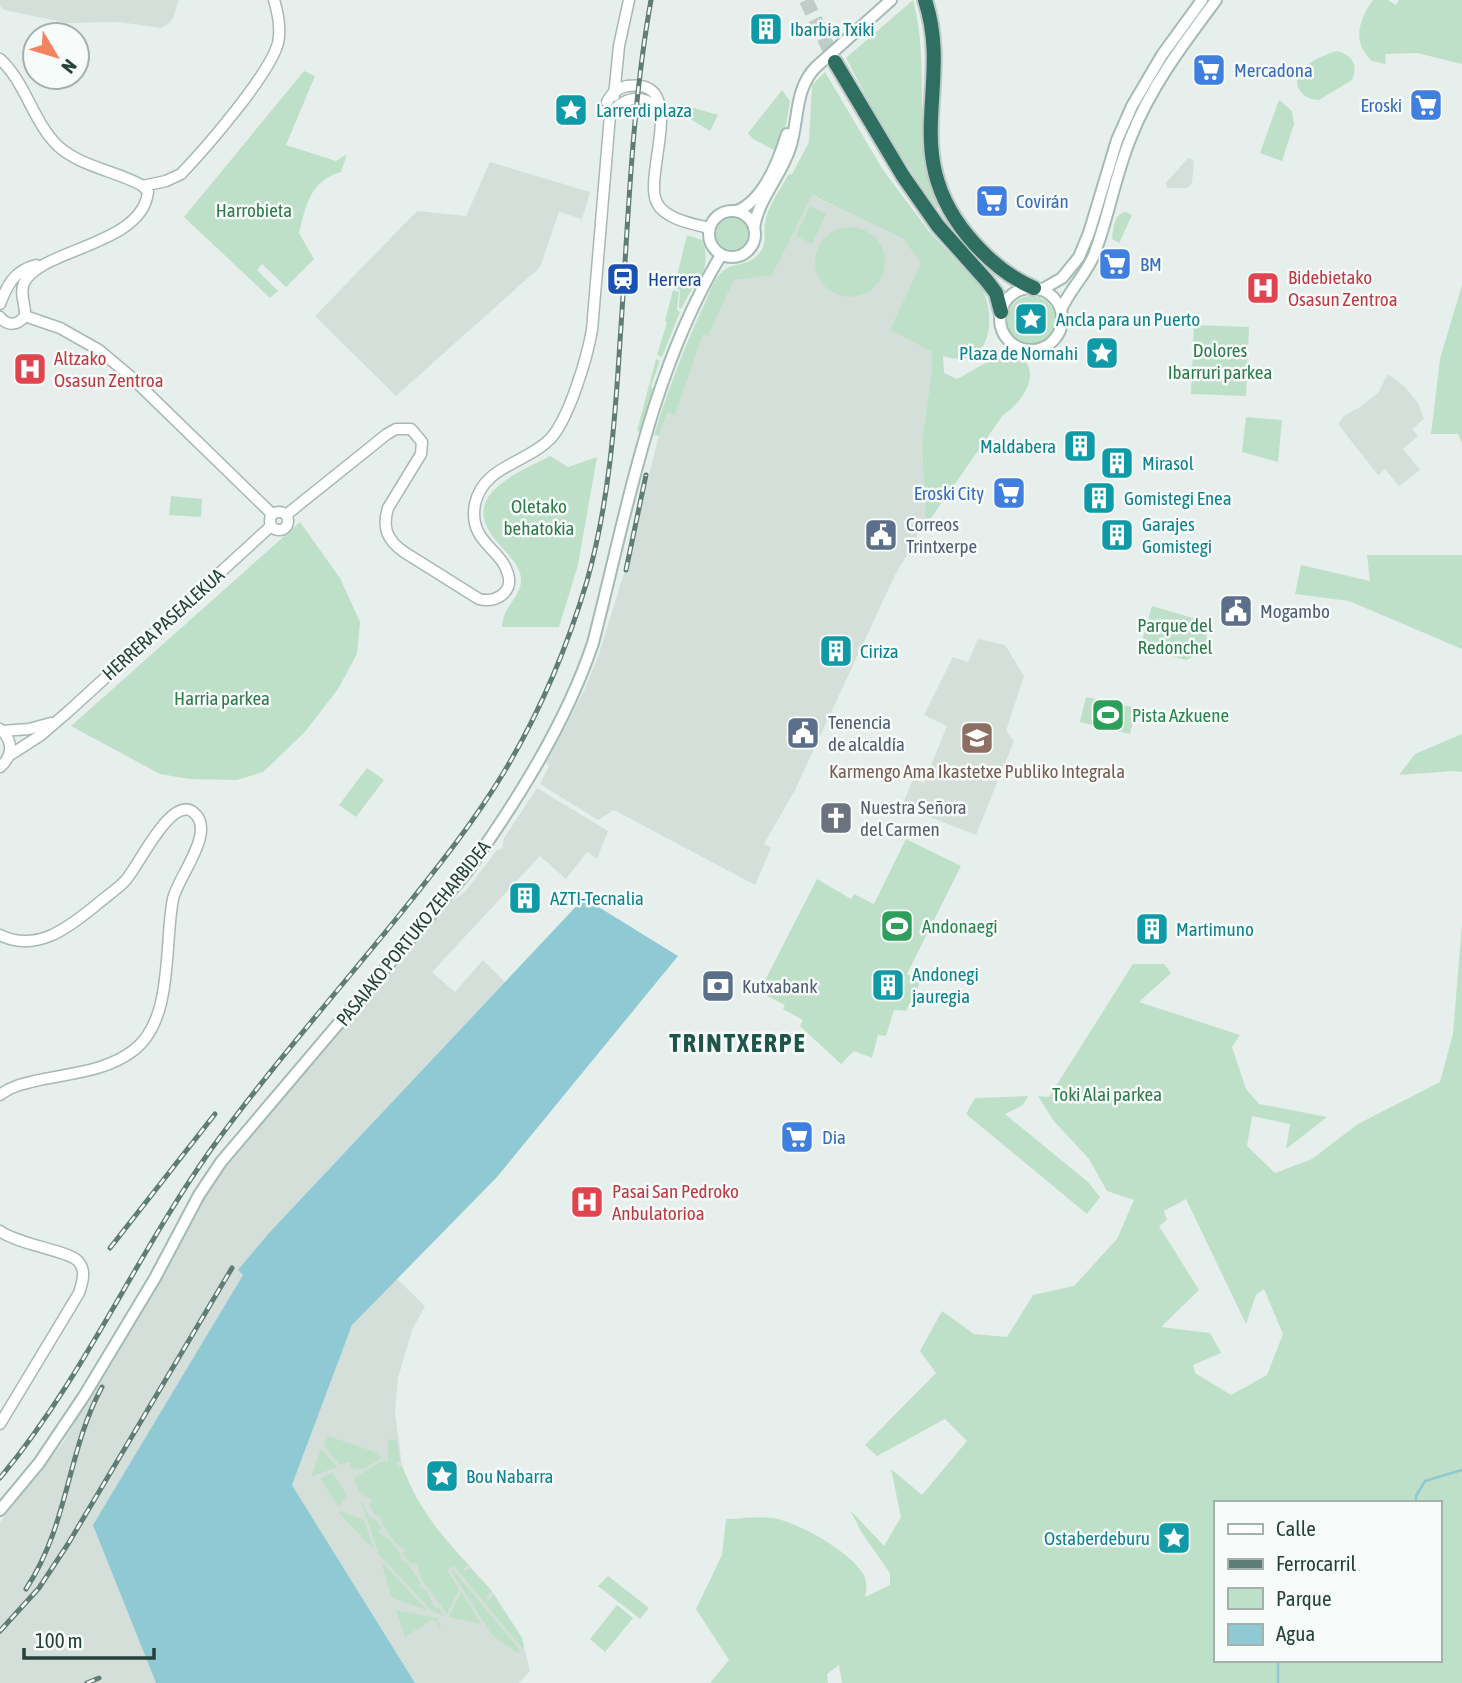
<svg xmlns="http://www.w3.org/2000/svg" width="1462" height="1683" font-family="'Asap Condensed',sans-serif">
<rect width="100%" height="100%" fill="#e6efeb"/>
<g fill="#d4dfda">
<polygon points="0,0 179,0 173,18 168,24 161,28 119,22 67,23 4,10 0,6"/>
<polygon points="1188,158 1192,159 1194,162 1192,183 1187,188 1167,188 1166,183"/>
<polygon points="490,162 590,192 582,219 559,212 540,267 396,396 315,316 417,211 466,216"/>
<polygon points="811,195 903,239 922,263 890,330 931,350 932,368 922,442 925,519 912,546 894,577 795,790 764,844 771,848 755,885 614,810 598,820 540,784 549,766 546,763 584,691 599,654 625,570 658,439 667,413 675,414 703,333 708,335 734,280 772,276"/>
<polygon points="1388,374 1405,387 1418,403 1424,419 1412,429 1418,436 1403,449 1420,470 1399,486 1385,469 1378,475 1338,424 1344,416 1360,407 1378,393"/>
<polygon points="978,639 1005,645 1024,676 1006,731 1014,741 976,835 902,806 913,779 924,783 947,726 924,715 953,657 968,662"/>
<polygon points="537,788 608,831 597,859 587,852 566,879 540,856 432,972 455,992 483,960 505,982 269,1233 239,1271 243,1275 94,1525 156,1683 0,1683 0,1522 64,1441 202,1202 230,1161 448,904 465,892 497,850 502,849 504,838"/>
<polygon points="396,1278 425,1306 412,1330 398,1378 395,1413 402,1466 417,1501 428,1519 492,1591 522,1638 530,1671 519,1683 415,1683 292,1485 352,1325"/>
</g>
<g fill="#bfe0c8" fill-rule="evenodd">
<path d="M913,0C932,70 909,141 940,208H936L885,132L846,58Z"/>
<path d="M1373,0H1388L1396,5L1399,0H1462V64L1417,53L1385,54L1386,64L1372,61C1352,42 1358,21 1373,0Z"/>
<path d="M1337,51C1352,55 1359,65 1352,80L1319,100C1302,100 1290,84 1302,70C1309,61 1326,54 1337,51Z"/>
<path d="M304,71L315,76L286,145L336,161L347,154L341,172C310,181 306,205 299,233L314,259L286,287L262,264L257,270L278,291L270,298L184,217Z"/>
<path d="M825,72L883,170L928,230L982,288C998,321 989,372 943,356L944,373L957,379C969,373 995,356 1005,355C1012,354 1021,356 1025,361C1040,379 1018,406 1003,415L929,521L925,519L922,442L932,368L931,351L890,330L921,263L903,239L812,195L772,276L734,280L708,336L703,334L675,415L667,413L659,436L654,435C668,390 684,347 704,305C709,294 713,280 722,272C734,260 750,269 762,249C767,240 763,232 765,223C767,207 781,189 788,175L792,174L809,142L812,85Z"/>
<polygon points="782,90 790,101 786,125 776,151 753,139 748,133"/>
<polygon points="1279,100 1292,111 1294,124 1282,161 1260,153"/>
<polygon points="680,104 718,115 710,131 677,111"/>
<polygon points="810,206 826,214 812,244 796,236"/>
<path d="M1126,212L1132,215L1119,243L1112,239C1114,228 1113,214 1126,212Z"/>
<circle cx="732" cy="234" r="16"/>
<circle cx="850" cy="262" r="35"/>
<path d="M687,235L702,240C709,255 705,271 698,286L693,287L681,309L679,308L680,290L674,288Z"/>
<polygon points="1462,285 1462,443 1458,434 1431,434 1440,359"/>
<polygon points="673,290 679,292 677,310 680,312 662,357 657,355 667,322 665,321"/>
<circle cx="1031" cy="320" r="24"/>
<polygon points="1194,325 1249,327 1246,396 1191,394"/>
<polygon points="656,359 660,361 651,386 655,391 642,432 637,431"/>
<polygon points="1246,417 1282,420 1278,462 1242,452"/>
<path d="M550,456L568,467L597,457L578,565L559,627H502C503,603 526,596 520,573C516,560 502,549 494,538C459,494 520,472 550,456Z"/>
<polygon points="171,496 202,499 201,517 169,515"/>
<polygon points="300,522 340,578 360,622 357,654 338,689 304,733 263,772 237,780 189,779 160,774 71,726"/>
<polygon points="1367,555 1462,555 1462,649 1349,601 1295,594 1301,565 1370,581"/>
<polygon points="1152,606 1206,622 1207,650 1186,660 1140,648"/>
<polygon points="1086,697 1136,708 1130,734 1080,722"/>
<polygon points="1462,734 1462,772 1454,771 1399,775 1415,754"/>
<polygon points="367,768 384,780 356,817 339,805"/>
<polygon points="906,839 961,866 907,974 921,981 906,1011 894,1010 886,1036 878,1035 872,1058 854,1051 841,1064 800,1026 803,1020 783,1009 785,1005 759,992 817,879 851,899 854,894 874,904"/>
<path d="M1462,923V1683H842L839,1665L827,1674L828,1683H710L729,1660L696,1609L722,1555L726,1519C741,1519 757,1516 771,1518C796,1520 852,1553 864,1575C867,1582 867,1590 865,1597L890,1585V1573L862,1533L850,1510L884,1546L901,1517L891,1469L922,1495L967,1441L945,1419L877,1456L865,1445L936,1373L920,1351L942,1311L974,1334L1007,1337L1033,1295L1074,1286L1117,1239L1134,1200L1107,1191L1089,1159L1053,1120L1038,1096L1049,1097L1133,964H1164L1171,973L1139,1002L1240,1035L1232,1047L1246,1089L1259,1104L1327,1117L1286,1149L1290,1124L1252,1116L1247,1146L1275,1173L1312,1159L1358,1124L1440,1082L1453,1034ZM1186,1199L1246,1324L1256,1295L1264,1289L1283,1334L1267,1375L1231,1395L1195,1373L1193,1365L1221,1353L1210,1333L1161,1327L1199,1290L1159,1226L1167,1220L1164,1211ZM1215,1503H1439V1660H1215Z"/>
<polygon points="1028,1096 1023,1105 1005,1114 1088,1182 1100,1197 1087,1214 966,1114 975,1098"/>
<polygon points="328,1436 378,1453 381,1458 366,1468 352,1470 349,1462 340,1465 324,1446"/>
<path d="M388,1439L397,1441L400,1461L396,1463L398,1467L402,1466C417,1505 439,1534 468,1565L463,1569L464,1571L470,1568L492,1591L486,1596L489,1600L494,1595L522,1638L524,1646L522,1648L454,1566L447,1570L459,1589L447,1614L422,1580L416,1562L411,1564L403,1554L405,1551C393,1542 384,1529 379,1515L376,1516L369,1506L372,1500L360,1494L354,1478L382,1461H388Z"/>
<polygon points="321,1449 337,1467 311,1477"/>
<polygon points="332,1472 347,1495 339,1507 320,1479"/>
<polygon points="361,1501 371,1519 374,1518 381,1528 378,1532 391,1541 401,1555 399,1558 407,1563 421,1583 419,1586 427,1591 435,1608 438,1607 444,1615 433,1612 379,1555"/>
<polygon points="340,1511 364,1520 374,1550 339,1513"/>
<polygon points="381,1561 427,1610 392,1598"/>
<polygon points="453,1570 520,1650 517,1653 492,1635 452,1572"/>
<polygon points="608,1576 649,1608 640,1619 598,1586"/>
<polygon points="461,1592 481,1624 449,1617"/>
<polygon points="617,1605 633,1618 605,1652 590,1639"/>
<polygon points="396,1610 437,1618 442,1629 433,1619 405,1637"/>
</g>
<polygon fill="#8ec9d4" points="584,898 678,956 497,1177 352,1325 292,1485 415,1683 156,1683 93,1525 243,1275 238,1270 269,1233"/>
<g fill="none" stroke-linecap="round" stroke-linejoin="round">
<g stroke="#8ec9d4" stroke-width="2.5">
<polyline points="1416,1503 1416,1496 1425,1481 1462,1470"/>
<polyline points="1278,1683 1278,1660"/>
</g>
<polyline stroke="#bfccc8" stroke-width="14" stroke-dasharray="14 7" stroke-linecap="butt" points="806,0 835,62"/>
<defs>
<g id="tertiary">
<path d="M0,59C26,83 33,122 58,146C81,167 117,171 143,186"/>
<polyline points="614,96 619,46 629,0"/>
<path d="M607,102C611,94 617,88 627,86C691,77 642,176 657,203C665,219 693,224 709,228"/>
<path d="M143,186L166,181L181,174C205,149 270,74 278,43C281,29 278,13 274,0"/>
<path d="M0,304C7,285 15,270 36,265"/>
<polyline points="25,316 60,328 99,350 130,376 272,514"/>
<path d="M0,317C8,327 18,325 25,316C26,305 19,294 24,283C39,249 142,246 148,192L143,186"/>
<circle cx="279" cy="521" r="9"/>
<path d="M286,515L387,434L396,429H411L422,442L421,454L388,508C382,528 387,540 404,552L479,599C495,603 514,593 508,574C501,548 468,542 475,504C483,466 527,463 550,439C569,419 587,358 592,330L610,115C624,93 655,92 661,121"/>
<polyline points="2,731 29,729 51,723"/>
<polyline points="10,755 41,735 70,710 271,526"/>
<path d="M0,767C13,756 14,741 0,729"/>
<path d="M0,935C36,953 68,928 95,906C104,898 115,891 124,882C137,870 170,795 193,812C218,830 177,878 173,899C164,944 174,1019 134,1050C107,1071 72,1073 39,1080C26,1083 11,1086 0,1095"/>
<path d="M0,1231C19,1245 67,1250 78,1261C87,1271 82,1283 79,1293L0,1424"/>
</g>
<g id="secondary">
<circle cx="732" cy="234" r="23"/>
<path d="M737,211C764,200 779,160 787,134"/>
<path d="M754,228C758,199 781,176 790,148C799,121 794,89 816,67L891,0"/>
<circle cx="1031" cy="319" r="31"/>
<polyline points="1041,290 1062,278 1079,257 1089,233 1117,140 1132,106 1162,55 1202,0"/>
<path d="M1061,310C1069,290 1086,275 1094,255C1109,216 1115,175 1131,137C1151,86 1184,43 1216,0"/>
<path d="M0,1510L39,1463L84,1396L155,1278L199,1195L221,1162L466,873C515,804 566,724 593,643C627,512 650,373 721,255"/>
</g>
<g id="motorway">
<path d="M925,0C953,86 899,151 967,235C985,257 1008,277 1034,288"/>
<polyline points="835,62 903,176 938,226 987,281 996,293 1001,312"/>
</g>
</defs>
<use href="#tertiary" stroke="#a8b8b2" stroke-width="13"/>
<use href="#secondary" stroke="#a4bbb3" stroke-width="14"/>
<use href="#motorway" stroke="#c2cac8" stroke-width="18"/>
<use href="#tertiary" stroke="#fff" stroke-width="10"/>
<use href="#secondary" stroke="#fff" stroke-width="10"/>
<use href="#motorway" stroke="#2f6f62" stroke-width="14"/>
<defs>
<g id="rail">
<polyline points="626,570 646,475"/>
<polyline points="110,1248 215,1114"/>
<path d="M0,1478C84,1377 136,1255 212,1148C271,1067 338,991 401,913C437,868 474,822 504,772C540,712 567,648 587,581C609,503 615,422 620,341C628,228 631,112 651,0"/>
<path d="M26,1589C69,1524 67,1451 102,1387"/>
<polyline points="0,1631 39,1588 68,1544 232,1268"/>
<polyline points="87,1683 99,1678"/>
</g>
</defs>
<use href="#rail" stroke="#5f7d75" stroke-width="5"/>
<use href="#rail" stroke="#f7fbf9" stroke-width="2.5" stroke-dasharray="8" stroke-linecap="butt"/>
</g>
<defs>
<symbol id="building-square" viewBox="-11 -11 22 22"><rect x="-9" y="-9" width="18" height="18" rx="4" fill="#0f9aa8" stroke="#f7fbf9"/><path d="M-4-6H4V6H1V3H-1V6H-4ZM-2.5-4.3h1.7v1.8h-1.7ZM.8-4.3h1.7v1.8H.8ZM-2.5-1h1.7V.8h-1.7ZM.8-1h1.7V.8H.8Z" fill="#fff"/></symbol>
<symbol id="supermarket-square" viewBox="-11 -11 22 22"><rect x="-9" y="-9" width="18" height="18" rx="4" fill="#3f7fe0" stroke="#f7fbf9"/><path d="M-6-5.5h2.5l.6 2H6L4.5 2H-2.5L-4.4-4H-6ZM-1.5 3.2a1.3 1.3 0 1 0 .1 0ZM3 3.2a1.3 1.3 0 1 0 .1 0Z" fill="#fff"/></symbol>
<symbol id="sight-square" viewBox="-11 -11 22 22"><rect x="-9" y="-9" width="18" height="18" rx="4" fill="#0f9aa8" stroke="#f7fbf9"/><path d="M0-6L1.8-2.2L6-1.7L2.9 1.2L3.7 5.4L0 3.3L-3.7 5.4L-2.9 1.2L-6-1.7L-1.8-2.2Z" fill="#fff"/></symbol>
<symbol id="station-square" viewBox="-11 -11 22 22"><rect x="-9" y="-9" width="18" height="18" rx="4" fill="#1a4fb4" stroke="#f7fbf9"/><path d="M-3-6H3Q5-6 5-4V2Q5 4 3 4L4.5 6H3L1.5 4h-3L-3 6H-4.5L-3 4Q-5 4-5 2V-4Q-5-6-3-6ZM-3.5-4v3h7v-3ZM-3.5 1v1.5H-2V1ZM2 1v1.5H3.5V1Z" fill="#fff"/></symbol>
<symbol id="hospital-square" viewBox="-11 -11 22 22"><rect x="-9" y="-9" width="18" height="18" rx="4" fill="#e0444e" stroke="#f7fbf9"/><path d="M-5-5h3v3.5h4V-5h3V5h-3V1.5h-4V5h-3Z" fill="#fff"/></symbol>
<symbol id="civic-square" viewBox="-11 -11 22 22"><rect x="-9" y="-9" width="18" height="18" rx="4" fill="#5c6f8a" stroke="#f7fbf9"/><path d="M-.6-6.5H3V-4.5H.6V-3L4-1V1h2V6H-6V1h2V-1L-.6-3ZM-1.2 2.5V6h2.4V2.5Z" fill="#fff"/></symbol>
<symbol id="stadium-square" viewBox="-11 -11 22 22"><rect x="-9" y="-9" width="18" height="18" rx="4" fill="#2e9e5b" stroke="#f7fbf9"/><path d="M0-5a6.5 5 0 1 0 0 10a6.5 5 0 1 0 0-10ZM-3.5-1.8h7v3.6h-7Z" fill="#fff"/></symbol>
<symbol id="school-square" viewBox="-11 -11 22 22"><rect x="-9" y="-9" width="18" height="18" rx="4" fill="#8d6e63" stroke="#f7fbf9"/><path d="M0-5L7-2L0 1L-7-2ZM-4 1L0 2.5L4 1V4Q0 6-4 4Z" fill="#fff"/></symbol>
<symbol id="church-square" viewBox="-11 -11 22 22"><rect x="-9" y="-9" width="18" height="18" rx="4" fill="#6b7280" stroke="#f7fbf9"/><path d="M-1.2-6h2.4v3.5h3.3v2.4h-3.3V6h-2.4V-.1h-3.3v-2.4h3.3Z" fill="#fff"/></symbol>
<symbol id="bank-square" viewBox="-11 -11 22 22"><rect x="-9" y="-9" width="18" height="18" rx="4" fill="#5c6f8a" stroke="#f7fbf9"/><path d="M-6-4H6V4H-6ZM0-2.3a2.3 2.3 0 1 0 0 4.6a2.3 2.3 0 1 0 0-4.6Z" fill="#fff"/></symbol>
</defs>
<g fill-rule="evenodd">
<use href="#building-square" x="747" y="10" width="38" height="38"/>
<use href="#supermarket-square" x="1190" y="51" width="38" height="38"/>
<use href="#supermarket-square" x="1407" y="86" width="38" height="38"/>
<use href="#sight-square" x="552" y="91" width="38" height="38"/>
<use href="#supermarket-square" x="973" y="182" width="38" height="38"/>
<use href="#supermarket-square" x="1096" y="245" width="38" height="38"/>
<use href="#station-square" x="604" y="260" width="38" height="38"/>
<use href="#hospital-square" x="1244" y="269" width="38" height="38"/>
<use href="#sight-square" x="1012" y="300" width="38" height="38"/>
<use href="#sight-square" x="1083" y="334" width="38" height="38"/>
<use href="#hospital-square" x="11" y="350" width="38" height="38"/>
<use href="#building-square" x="1061" y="427" width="38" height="38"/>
<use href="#building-square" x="1098" y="444" width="38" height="38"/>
<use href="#supermarket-square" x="990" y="474" width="38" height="38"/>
<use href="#building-square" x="1080" y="479" width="38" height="38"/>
<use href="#civic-square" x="862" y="516" width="38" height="38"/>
<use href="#building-square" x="1098" y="516" width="38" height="38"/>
<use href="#civic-square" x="1217" y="592" width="38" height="38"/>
<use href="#building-square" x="817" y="632" width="38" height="38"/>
<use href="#stadium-square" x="1089" y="696" width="38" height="38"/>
<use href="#civic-square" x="784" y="714" width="38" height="38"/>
<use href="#school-square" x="958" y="719" width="38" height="38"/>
<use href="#church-square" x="817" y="799" width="38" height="38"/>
<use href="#building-square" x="506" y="879" width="38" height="38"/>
<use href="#stadium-square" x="878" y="907" width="38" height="38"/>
<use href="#building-square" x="1133" y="910" width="38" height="38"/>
<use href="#building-square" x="869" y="966" width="38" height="38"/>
<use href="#bank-square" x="699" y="967" width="38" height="38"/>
<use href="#supermarket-square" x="778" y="1118" width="38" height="38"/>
<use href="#hospital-square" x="568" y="1183" width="38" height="38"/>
<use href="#sight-square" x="423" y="1457" width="38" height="38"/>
<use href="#sight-square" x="1155" y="1519" width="38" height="38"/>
</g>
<g text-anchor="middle" stroke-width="5" stroke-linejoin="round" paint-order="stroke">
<g font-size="19" fill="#0d838f" stroke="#f7fbf9" text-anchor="start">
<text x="790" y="36">Ibarbia Txiki</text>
<text x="596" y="117">Larrerdi plaza</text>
<text x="1056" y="326">Ancla para un Puerto</text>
<text x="1078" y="360" text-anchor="end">Plaza de Nornahi</text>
<text x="1056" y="453" text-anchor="end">Maldabera</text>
<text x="1142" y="470">Mirasol</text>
<text x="1124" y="505">Gomistegi Enea</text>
<text x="1142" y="531">Garajes<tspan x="1142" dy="22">Gomistegi</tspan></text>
<text x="860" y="658">Ciriza</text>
<text x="550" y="905">AZTI-Tecnalia</text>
<text x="1176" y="936">Martimuno</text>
<text x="912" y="981">Andonegi<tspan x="912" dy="22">jauregia</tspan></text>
<text x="466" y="1483">Bou Nabarra</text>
<text x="1150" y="1545" text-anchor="end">Ostaberdeburu</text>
</g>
<g font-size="19" fill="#366cbe" stroke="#f7fbf9" text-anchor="start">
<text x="1234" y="77">Mercadona</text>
<text x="1402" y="112" text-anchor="end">Eroski</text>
<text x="1016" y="208">Covirán</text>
<text x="1140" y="271">BM</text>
<text x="984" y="500" text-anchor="end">Eroski City</text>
<text x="822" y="1144">Dia</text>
</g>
<g font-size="19" fill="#2d7a4b" stroke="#f7fbf9">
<text x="254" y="217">Harrobieta</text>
<text x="1220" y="357">Dolores<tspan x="1220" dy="22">Ibarruri parkea</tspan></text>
<text x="539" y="513">Oletako<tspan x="539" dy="22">behatokia</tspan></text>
<text x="1175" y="632">Parque del<tspan x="1175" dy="22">Redonchel</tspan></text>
<text x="222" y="705">Harria parkea</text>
<text x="1107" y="1101">Toki Alai parkea</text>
</g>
<g font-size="19" fill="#be3a42" stroke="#f7fbf9" text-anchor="start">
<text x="1288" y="284">Bidebietako<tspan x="1288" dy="22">Osasun Zentroa</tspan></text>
<text x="54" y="365">Altzako<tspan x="54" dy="22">Osasun Zentroa</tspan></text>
<text x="612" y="1198">Pasai San Pedroko<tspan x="612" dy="22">Anbulatorioa</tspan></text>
</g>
<g font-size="19" fill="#164399" stroke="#f7fbf9" text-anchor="start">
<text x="648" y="286">Herrera</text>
</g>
<g font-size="19" fill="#4e5e75" stroke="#f7fbf9" text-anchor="start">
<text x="906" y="531">Correos<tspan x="906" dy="22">Trintxerpe</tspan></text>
<text x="1260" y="618">Mogambo</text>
<text x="828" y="729">Tenencia<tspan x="828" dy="22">de alcaldía</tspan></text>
<text x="742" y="993">Kutxabank</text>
</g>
<g font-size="19" fill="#24423a" stroke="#f7fbf9">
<text transform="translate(163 624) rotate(-42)" y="7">HERRERA PASEALEKUA</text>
<text transform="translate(413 933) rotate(-51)" y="7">PASAIAKO PORTUKO ZEHARBIDEA</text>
</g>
<g font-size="19" fill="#27864d" stroke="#f7fbf9" text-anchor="start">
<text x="1132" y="722">Pista Azkuene</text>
<text x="922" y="933">Andonaegi</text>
</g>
<g font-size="19" fill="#785e54" stroke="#f7fbf9">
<text x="977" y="778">Karmengo Ama Ikastetxe Publiko Integrala</text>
</g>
<g font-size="19" fill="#5b616d" stroke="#f7fbf9" text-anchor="start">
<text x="860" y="814">Nuestra Señora<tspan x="860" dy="22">del Carmen</tspan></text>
</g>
<g font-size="26" font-weight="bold" letter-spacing="2" fill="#1f5548" stroke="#f7fbf9">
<text x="738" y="1052">TRINTXERPE</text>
</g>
</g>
<rect x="1214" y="1501" width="228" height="161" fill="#f7fbf9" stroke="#a3b1ad" stroke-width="2"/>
<rect x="1228" y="1524" width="35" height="10" fill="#ffffff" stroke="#a3b1ad" stroke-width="2"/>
<text x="1276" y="1536" font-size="21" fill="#24423a">Calle</text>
<rect x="1228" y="1559" width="35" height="10" fill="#5f7d75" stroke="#a3b1ad" stroke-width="2"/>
<text x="1276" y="1571" font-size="21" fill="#24423a">Ferrocarril</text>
<rect x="1228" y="1588" width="35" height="21" fill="#bfe0c8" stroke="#a3b1ad" stroke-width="2"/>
<text x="1276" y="1606" font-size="21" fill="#24423a">Parque</text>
<rect x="1228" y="1624" width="35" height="21" fill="#8ec9d4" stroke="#a3b1ad" stroke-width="2"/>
<text x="1276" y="1641" font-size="21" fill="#24423a">Agua</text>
<g transform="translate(56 56) rotate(128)"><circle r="33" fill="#f7fbf9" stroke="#a3b1ad" stroke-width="2"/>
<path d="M0-5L12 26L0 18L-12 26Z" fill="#f4845f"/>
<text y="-10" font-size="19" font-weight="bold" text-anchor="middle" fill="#24423a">N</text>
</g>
<path d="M24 1648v10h130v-10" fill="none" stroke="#24423a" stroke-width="3.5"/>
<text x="35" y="1648" font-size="21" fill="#24423a" stroke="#f7fbf9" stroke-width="5" paint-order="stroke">100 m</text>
</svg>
